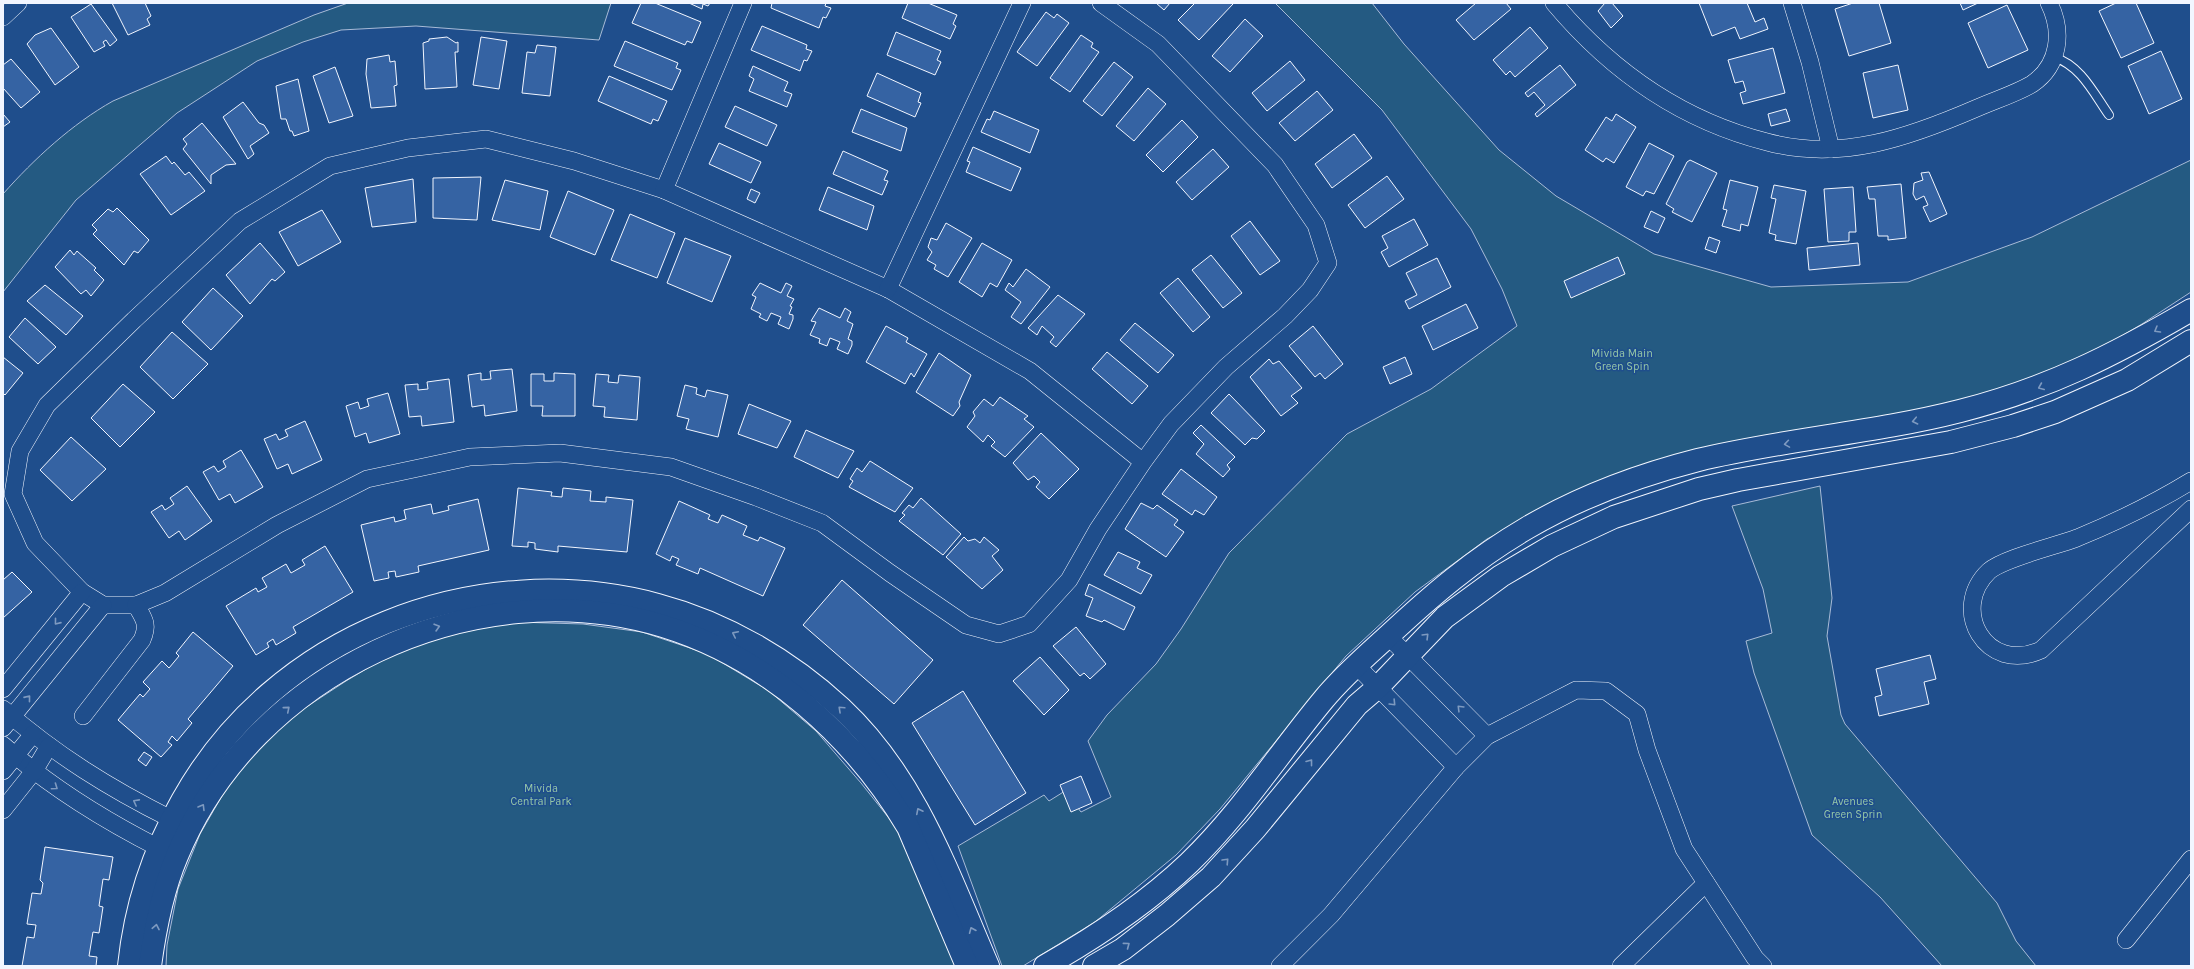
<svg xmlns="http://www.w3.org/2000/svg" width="2194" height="969" font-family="Karla,sans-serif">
<rect width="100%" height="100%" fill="#1f4e8c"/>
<g fill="#245a82" stroke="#a8bbd7">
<path d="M348,3H611L599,40L416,26L341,30L303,42L257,61L177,113L76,200L3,292V194C34,159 72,124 113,101L314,15Z"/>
<polygon points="1275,3 1372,3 1404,44 1499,150 1556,196 1654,254 1771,287 1908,282 2032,237 2191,160 2191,292 2142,324 2074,364 1927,413 1578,492 1487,539 1415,592 1346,656 1220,809 1176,855 1095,922 1023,966 1002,966 958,846 1044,795 1049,801 1065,791 1081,812 1111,797 1088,741 1107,715 1156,664 1181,629 1229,553 1347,434 1431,389 1517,326 1502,289 1471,229 1382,110"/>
<polygon points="1820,486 1832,598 1827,636 1841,715 1845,724 1997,903 2016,941 2036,966 1942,966 1880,897 1812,835 1754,673 1746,641 1772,633 1763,589 1732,506"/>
<polygon points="515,622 583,624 642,632 708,654 769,691 816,731 861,783 896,827 955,966 166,966 167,945 178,889 200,834 234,775 288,719 346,681 393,653 451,634"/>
</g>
<g fill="#3563a3" stroke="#f2f6ff">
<polygon points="112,3 145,3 151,16 147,19 150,25 128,35"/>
<polygon points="641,3 655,3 701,22 692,43 687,41 685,45 632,23"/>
<polygon points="689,3 710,3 708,6 703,4 702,9"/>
<polygon points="772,3 826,3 825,6 831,8 826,18 823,17 819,28 771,8"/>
<polygon points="908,3 928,3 957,15 953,24 956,26 950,39 902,18"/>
<polygon points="1156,3 1170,3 1164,10"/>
<polygon points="1195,3 1232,3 1233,4 1199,40 1178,20"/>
<polygon points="1476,3 1506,3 1511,9 1474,40 1456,20"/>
<polygon points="1605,3 1612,3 1623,16 1611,28 1598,11"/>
<polygon points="1699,3 1747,3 1755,22 1764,18 1768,29 1740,39 1735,27 1712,36"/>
<polygon points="1853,3 1879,3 1891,43 1849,56 1835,9"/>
<polygon points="1960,3 1978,3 1963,10"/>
<polygon points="2116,3 2136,3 2154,43 2121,58 2099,11"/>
<polygon points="91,4 117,40 110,46 106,40 103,42 105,46 94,52 71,17"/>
<polygon points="2007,5 2028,50 1988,68 1968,23"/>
<polygon points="1046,12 1054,18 1057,14 1069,23 1037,66 1017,52"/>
<polygon points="1245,19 1263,36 1230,72 1212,56"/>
<polygon points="762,26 807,45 806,49 812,51 807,61 804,60 800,71 751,50"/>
<polygon points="1530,27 1548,48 1515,77 1510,71 1506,75 1493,60"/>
<polygon points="51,28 79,67 55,85 27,44 35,35"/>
<polygon points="896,32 941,51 937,60 941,62 935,75 887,55"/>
<polygon points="1081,35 1093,43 1091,47 1099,52 1070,92 1050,78"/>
<polygon points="447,37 456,43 458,42 458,52 455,52 457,87 425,89 423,43 429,41 429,39"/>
<polygon points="481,37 507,41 499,89 473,85"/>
<polygon points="625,41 678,63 676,68 681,70 672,90 614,66"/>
<polygon points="537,45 556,47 550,96 522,93 527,52 535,53"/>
<polygon points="1773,48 1785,93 1743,104 1740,93 1746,91 1743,81 1735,83 1728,60"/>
<polygon points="2161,51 2182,99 2149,114 2128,66"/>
<polygon points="389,55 390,62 395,61 397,85 394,86 396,106 371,108 366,74 367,59"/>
<polygon points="11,59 40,92 21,108 3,88 3,65"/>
<polygon points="1290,61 1305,80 1267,111 1252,93"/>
<polygon points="1114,62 1133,77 1102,116 1083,101"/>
<polygon points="1560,65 1576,85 1537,117 1535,114 1545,105 1534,92 1528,97 1525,93"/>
<polygon points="1898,65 1908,110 1873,118 1863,73"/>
<polygon points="753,66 788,82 784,91 792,94 787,107 749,91 754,79 749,76"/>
<polygon points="335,67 353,116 329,123 313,76"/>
<polygon points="877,73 921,93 918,102 921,103 915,117 867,96"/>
<polygon points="609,76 667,101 658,121 653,119 651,124 598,101"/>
<polygon points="298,79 309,131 294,136 292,131 290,131 286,119 281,119 276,86"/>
<polygon points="1148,88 1166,104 1134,141 1116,126"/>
<polygon points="1317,91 1333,110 1295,141 1279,123"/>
<polygon points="243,102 259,123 264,125 269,133 250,146 254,154 248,159 223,117"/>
<polygon points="735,106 777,125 767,146 725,127"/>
<polygon points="861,109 907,128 901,151 852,132"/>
<polygon points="1786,109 1790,121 1771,126 1768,114"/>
<polygon points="994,111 1039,130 1030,153 981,132 987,119 990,120"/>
<polygon points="3,114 10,122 3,127"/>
<polygon points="1616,114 1636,127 1614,163 1606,158 1603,162 1585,150 1606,117 1612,121"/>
<polygon points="1182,120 1198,137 1163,172 1146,155"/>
<polygon points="202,123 236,164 226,165 211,175 211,184 183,149 187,144 183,139"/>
<polygon points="1354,134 1372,158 1332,188 1315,164"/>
<polygon points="719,143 761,162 751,183 709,164"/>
<polygon points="1649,143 1674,156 1654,194 1646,191 1643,196 1626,187"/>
<polygon points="973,147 1021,168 1011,191 966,172 970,162 967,161"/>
<polygon points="1213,149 1229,167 1192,200 1176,182"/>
<polygon points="843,151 888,171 884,180 888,181 882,195 833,174"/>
<polygon points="166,156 172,164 174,162 185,175 189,172 205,191 171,215 140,174"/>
<polygon points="1690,160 1717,173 1692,222 1672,212 1674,209 1666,204 1687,162"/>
<polygon points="1929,172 1947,214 1930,222 1923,207 1928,205 1924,196 1916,200 1913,194 1914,183 1923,180 1921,173"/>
<polygon points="1387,176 1404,199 1365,228 1348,205"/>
<polygon points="481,177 477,220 433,218 433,178"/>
<polygon points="413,179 416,222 372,227 365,188"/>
<polygon points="505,180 548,191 540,230 492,220"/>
<polygon points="1730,180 1758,187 1748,226 1741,224 1740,231 1722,226 1727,210 1723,209"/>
<polygon points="1901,184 1906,238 1888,240 1888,236 1878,236 1875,199 1869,199 1867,187"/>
<polygon points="1774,185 1806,191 1796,244 1775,240 1776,235 1769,233 1776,199 1771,198"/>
<polygon points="828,187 874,206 867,230 819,210"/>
<polygon points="1853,187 1856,232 1849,232 1849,241 1828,242 1824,189"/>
<polygon points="751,189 760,193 755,203 747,199"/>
<polygon points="568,191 614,210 595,255 550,237"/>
<polygon points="117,208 149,240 138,253 134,251 124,265 93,234 97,230 92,225 108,209 113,212"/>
<polygon points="322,210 341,242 298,266 279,232"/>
<polygon points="1651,211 1665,218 1658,233 1644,227"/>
<polygon points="630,214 675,233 657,278 611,260"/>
<polygon points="1414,219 1428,245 1389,267 1381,252 1388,248 1382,236"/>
<polygon points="1250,221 1280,261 1260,275 1231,236"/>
<polygon points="946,223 972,238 948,277 934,269 936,265 927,260 932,252 928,247 931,238 937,240"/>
<polygon points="1709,237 1720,241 1716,253 1705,249"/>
<polygon points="685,238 731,256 712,302 667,283"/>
<polygon points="260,243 285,272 275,281 272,279 250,304 226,275"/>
<polygon points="982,243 1012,260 997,287 990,283 982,297 959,282"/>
<polygon points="1858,243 1860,265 1809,270 1807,248"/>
<polygon points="70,250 74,255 77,251 96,268 94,270 104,280 91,296 86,290 81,294 55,267"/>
<polygon points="1211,255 1242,293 1223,308 1192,270"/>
<polygon points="1618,257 1625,274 1571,298 1564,281"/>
<polygon points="1437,258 1451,287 1409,309 1405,301 1417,295 1406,273"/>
<polygon points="1026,269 1050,287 1021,324 1011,317 1021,302 1005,290 1009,283 1013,287"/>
<polygon points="1178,278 1210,317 1193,332 1160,293"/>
<polygon points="760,283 781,293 786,283 792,286 787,296 794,299 790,306 792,307 789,314 793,315 793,319 789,329 778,324 781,317 771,313 767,321 759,317 761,314 751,309 756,297 752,295"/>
<polygon points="45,285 83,316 66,335 27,301"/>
<polygon points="213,288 243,316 211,350 182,322"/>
<polygon points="1058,295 1085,314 1056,347 1050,342 1054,337 1042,326 1037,335 1028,328"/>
<polygon points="1466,304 1478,328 1433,350 1422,326"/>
<polygon points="819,308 840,318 845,308 851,312 847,321 853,324 848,339 852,341 852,345 848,354 837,349 840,342 830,338 827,346 819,343 820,339 810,335 816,322 811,321"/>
<polygon points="25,318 56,347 38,364 9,337"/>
<polygon points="1135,323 1174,355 1158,373 1120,340"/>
<polygon points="886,326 908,338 906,342 927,354 914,377 911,373 905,384 866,362"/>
<polygon points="1313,326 1343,364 1325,379 1320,373 1315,377 1289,346"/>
<polygon points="172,332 208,364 173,399 140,367"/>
<polygon points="1107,352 1148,386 1132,404 1092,369"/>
<polygon points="939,353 971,375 959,402 960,406 953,416 916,392"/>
<polygon points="3,357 23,373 5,395 3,393"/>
<polygon points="1405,357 1412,374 1390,384 1383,367"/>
<polygon points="1269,359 1273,364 1279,361 1302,388 1291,396 1298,403 1281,416 1250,377"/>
<polygon points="512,369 517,411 485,416 484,405 472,407 468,375 481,373 481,380 491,379 490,371"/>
<polygon points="554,373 575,374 575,416 542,416 543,406 531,406 531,374 544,374 544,381 554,381"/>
<polygon points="596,374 609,375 608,382 618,383 619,375 640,377 637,420 604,417 605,407 593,406"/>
<polygon points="449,379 454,422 422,426 421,416 409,417 405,385 418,384 418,390 428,389 427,382"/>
<polygon points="123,384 155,412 120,447 91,418"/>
<polygon points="685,385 697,388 696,394 705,397 707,390 728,395 718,437 686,429 689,419 677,416"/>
<polygon points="388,393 400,434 369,443 366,433 355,437 346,406 358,402 360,409 369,406 367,399"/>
<polygon points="1229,394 1265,431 1257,439 1252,438 1245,445 1211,413"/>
<polygon points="1000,397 1028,416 1024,419 1034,427 1005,457 991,446 995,442 988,435 983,442 967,427 975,416 973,412 984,399 993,406"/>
<polygon points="749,404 791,421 777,448 738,434"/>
<polygon points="305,421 322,460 292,474 288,464 277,469 264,439 276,434 279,440 288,436 285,430"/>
<polygon points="1201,425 1235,457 1227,465 1230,469 1223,477 1196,454 1204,444 1193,433"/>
<polygon points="806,430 854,451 838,478 794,457"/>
<polygon points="1041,433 1079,469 1049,499 1036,487 1040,482 1034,476 1028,480 1013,463"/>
<polygon points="71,437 106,469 72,501 40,470"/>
<polygon points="241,450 263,487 235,503 230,494 219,500 203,472 214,466 218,472 226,467 223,461"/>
<polygon points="870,461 913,488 895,512 849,487 853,481 850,479 857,468 862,472"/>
<polygon points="1181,469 1217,497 1204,515 1195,510 1192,515 1162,494"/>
<polygon points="187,486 212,521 185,540 179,531 169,538 151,512 162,505 165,510 174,504 170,498"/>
<polygon points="518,488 552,492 551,496 562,497 563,488 591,491 590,501 606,502 606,497 633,500 627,552 558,546 558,552 535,549 535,543 528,542 528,547 512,546"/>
<polygon points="921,498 961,534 943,555 899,521 905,515 902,513 909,505 913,508"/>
<polygon points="478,499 489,550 418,566 419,572 396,577 395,571 388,572 389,578 374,581 361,525 394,517 395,522 406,519 404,510 431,504 433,514 449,510 448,506"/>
<polygon points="679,501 710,515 708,519 718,523 722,515 747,526 743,535 758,541 760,537 785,548 763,596 700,568 698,574 676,565 679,559 672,556 670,561 656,554"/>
<polygon points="1141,503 1153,509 1157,505 1178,520 1174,525 1184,532 1166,557 1125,529"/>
<polygon points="964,537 968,541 975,539 980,543 984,537 999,550 992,556 1003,570 982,589 946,557"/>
<polygon points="325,546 353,592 293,627 296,633 276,645 273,639 267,643 269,647 256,655 226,606 256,588 258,592 267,587 262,578 286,564 291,573 305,565 302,560"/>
<polygon points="1118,552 1140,562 1137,568 1152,575 1141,594 1104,575"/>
<polygon points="12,572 32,592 3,618 3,580"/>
<polygon points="842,580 933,660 894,704 803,625"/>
<polygon points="1089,584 1135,607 1124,630 1104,620 1102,622 1086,616 1093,598 1085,595"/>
<polygon points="1076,627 1106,664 1090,679 1084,673 1080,676 1053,646"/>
<polygon points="193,632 233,666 188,719 192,723 177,741 172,736 168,742 172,745 161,757 118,720 140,694 143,697 150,689 143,682 162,661 169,668 179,656 176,653"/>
<polygon points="1930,655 1936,679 1924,682 1929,704 1879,716 1875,697 1882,695 1876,669"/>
<polygon points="1040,657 1069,690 1044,715 1013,681"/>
<polygon points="963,691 1026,793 975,825 912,723"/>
<polygon points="144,752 152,757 146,766 138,760"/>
<polygon points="1081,776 1092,803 1071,812 1060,785"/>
<polygon points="45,847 113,857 109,880 103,879 99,906 103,907 99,933 93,932 89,956 97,957 96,966 22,966 27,937 34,938 36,925 27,924 32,893 41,894 43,883 40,880"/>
</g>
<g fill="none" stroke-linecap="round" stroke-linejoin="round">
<defs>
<path id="lane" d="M2054,57C2081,66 2093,92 2109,115"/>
<g id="street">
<polyline points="1101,3 1158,44 1275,165 1316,225 1328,263 1310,290 1285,316 1226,367 1171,424 1143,462 1098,529 1069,580 1029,624 999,634 966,625 890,573 822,523 756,497 671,467 560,453 470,457 367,479 277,525 165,593 136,605 103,605 82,592 35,543 13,494 20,451 47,405 134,320 240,221 330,166 408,148 486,139 574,161 664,190 888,289 1030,371 1143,462"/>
<path d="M1554,3C1611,71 1680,120 1767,142C1841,162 1910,137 1977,108C1995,100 2015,94 2032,84C2060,65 2063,31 2049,3"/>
<polyline points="1792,3 1810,62 1831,149"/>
<polyline points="3,17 18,3"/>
<polyline points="664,190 743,3"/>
<polyline points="888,289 1022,3"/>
<path d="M2191,481C2155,503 2116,522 2077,538C2056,546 2004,558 1989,571C1949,609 1986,675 2041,650L2191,509"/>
<polyline points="1388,636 1487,736"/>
<polyline points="1356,665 1456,767"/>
<polyline points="3,689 82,592"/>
<path d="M3,709C56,755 109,788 171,819"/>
<path d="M83,716L142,640C149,624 144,619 136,605"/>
<polyline points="3,728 103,605"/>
<path d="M3,745C50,787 102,819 159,848"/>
<polyline points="3,771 33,734"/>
<polyline points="3,810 34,771 49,746"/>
<polyline points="2126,940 2191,859"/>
<polyline points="1280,966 1331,915 1456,767 1487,736 1576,690 1606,691 1637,714 1647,750 1684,849 1755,958 1763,966"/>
<polyline points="1621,966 1706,883"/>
</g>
<g id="secondary">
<path d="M129,966C135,908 153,852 182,801C274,635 476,556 658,605C726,623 790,661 841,708C916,778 948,874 988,966"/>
<path d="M150,966C155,929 162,891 177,856C252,673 473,569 663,626C767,658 853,735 908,827L967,966"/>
<path d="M1045,966C1096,937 1147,903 1189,863C1240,814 1279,753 1324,699C1343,676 1365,657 1387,637C1432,595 1474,559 1527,528C1580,497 1639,475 1698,460C1785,439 1874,433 1960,411C2047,389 2114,355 2191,310"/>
<polyline points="1094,966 1123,949 1167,915 1211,877 1255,829 1357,705 1378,687 1445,617 1501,576 1552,546 1614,517 1699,489 1738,480 1951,442 2013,426 2055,412 2127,380 2191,341"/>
</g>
</defs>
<use href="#lane" stroke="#f2f6ff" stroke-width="10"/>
<use href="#street" stroke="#f2f6ff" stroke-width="18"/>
<use href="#secondary" stroke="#f2f6ff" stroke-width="24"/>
<use href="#lane" stroke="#1f4e8c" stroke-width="8"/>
<use href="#street" stroke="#1f4e8c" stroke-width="17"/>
<use href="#secondary" stroke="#1f4e8c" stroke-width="22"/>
</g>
<defs><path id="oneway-chevron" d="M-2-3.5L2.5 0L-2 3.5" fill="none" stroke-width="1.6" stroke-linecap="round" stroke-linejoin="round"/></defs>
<g stroke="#7e9ac0">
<use href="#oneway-chevron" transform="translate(2157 330) rotate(150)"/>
<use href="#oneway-chevron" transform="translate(2041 387) rotate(157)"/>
<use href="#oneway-chevron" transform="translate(1915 421) rotate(168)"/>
<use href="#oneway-chevron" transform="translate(1787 444) rotate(171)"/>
<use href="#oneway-chevron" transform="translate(57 622) rotate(129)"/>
<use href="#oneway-chevron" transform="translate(437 627) rotate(-16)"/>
<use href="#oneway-chevron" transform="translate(735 634) rotate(-154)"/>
<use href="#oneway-chevron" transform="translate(1426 636) rotate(-45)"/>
<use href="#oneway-chevron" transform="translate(28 698) rotate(-51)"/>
<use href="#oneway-chevron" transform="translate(1393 703) rotate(46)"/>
<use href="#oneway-chevron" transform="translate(1460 708) rotate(-135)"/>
<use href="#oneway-chevron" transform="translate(287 709) rotate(-40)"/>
<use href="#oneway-chevron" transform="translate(841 709) rotate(-137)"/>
<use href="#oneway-chevron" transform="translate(1310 762) rotate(-52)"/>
<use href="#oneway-chevron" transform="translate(55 787) rotate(35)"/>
<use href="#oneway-chevron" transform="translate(136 802) rotate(-152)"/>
<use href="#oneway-chevron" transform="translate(202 807) rotate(-59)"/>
<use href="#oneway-chevron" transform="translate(919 811) rotate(-117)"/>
<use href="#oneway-chevron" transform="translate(1226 861) rotate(-47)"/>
<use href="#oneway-chevron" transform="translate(156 927) rotate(-79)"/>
<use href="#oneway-chevron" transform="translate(972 930) rotate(-113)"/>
<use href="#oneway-chevron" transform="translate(1127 945) rotate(-37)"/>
</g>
<g text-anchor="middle" stroke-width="3" stroke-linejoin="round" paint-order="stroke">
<g font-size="11" fill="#97c8a6" stroke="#1f4e8c">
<text x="1622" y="357">Mivida Main<tspan x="1622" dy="13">Green Spin</tspan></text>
<text x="541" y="792">Mivida<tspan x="541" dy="13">Central Park</tspan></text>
<text x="1853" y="805">Avenues<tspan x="1853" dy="13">Green Sprin</tspan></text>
</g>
</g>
<rect width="2194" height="969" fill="none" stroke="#f2f6ff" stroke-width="8"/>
</svg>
